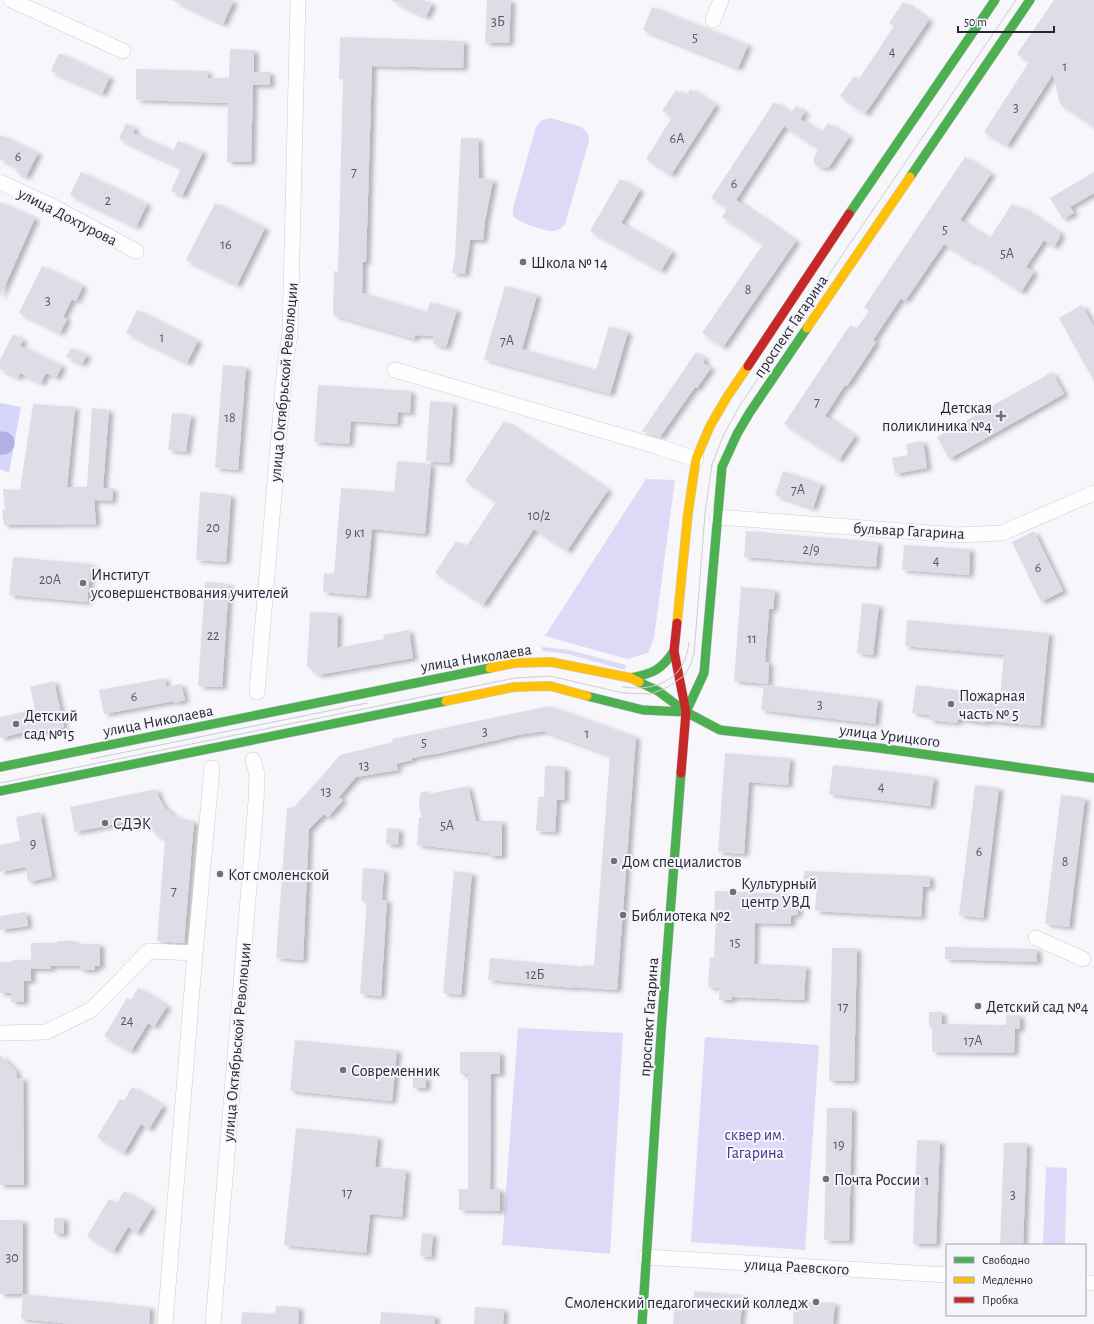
<svg xmlns="http://www.w3.org/2000/svg" width="1094" height="1324" font-family="'Alegreya Sans',sans-serif">
<defs>
<filter id="shadow"><feDropShadow dx="4.5" dy="2.5" stdDeviation="2" flood-color="#0004"/></filter>
</defs>
<rect width="100%" height="100%" fill="#f6f6fb"/>
<g fill="#dcdaf7">
<path d="M551,118L581,127L588,133L589,141L565,224C561,228 557,232 551,231C542,230 520,223 513,216V208L536,127L542,120Z"/>
<polygon points="646,479 675,480 654,638 648,653 627,659 545,636"/>
<polygon points="542,647 569,650 626,665 625,670 568,654 542,651"/>
<polygon points="518,1028 623,1033 610,1254 502,1245"/>
<polygon points="705,1037 819,1045 805,1250 691,1242"/>
<polygon points="1046,1167 1067,1168 1065,1245 1043,1245"/>
</g>
<polygon fill="#d8d5fb" points="0,403 21,407 9,473 0,469"/>
<g fill="none" stroke-linecap="round" stroke-linejoin="round">
<polyline stroke="#b4aee7" stroke-width="23" points="0,443 3,443"/>
</g>
<g fill="#dedde7" filter="url(#shadow)">
<polygon points="172,0 234,0 223,24"/>
<polygon points="390,0 423,0 432,4 426,17"/>
<polygon points="487,0 511,0 509,43 485,43"/>
<polygon points="1054,0 1094,0 1094,127 1060,104 1053,74 1007,146 984,132 1029,62 1017,54"/>
<polygon points="903,2 929,20 865,114 840,96 854,76 859,79 894,26 889,23"/>
<polygon points="652,7 748,45 738,68 643,30"/>
<polygon points="340,37 464,41 463,68 372,66 366,262 363,262 362,293 427,312 430,302 457,310 446,347 433,344 434,336 415,335 415,339 333,315 334,271 338,272 343,79 339,79"/>
<polygon points="230,49 254,50 254,72 270,72 270,85 253,85 251,162 227,162 228,103 136,100 136,69 208,71 207,78 229,78"/>
<polygon points="59,53 110,77 102,94 51,71"/>
<polygon points="690,89 716,105 671,175 646,159 672,117 662,111 676,90 686,96"/>
<polygon points="774,102 791,113 796,106 805,112 800,119 821,133 828,123 849,137 829,167 822,168 814,164 814,157 819,149 784,126 736,200 796,241 723,347 702,333 763,244 722,217 727,208 711,198"/>
<polygon points="126,123 135,128 133,133 173,151 178,141 203,152 182,196 171,191 181,168 119,139"/>
<polygon points="0,135 38,153 26,177 16,172 18,168 0,159"/>
<polygon points="461,138 478,138 479,178 493,180 485,221 483,240 470,240 465,274 452,273 455,257"/>
<polygon points="965,157 991,174 960,220 989,239 1012,204 1019,209 1021,207 1060,233 1060,237 1054,247 1044,240 1026,267 1034,272 1021,292 973,260 972,262 944,244 905,301 901,298 873,340 876,342 847,386 845,385 825,416 855,436 839,460 784,424 850,325 856,329 869,311 864,307"/>
<polygon points="81,172 147,204 136,227 70,195"/>
<polygon points="1094,172 1094,193 1070,207 1074,213 1063,219 1050,198"/>
<polygon points="620,179 640,190 621,223 672,252 661,271 590,231"/>
<polygon points="0,202 35,218 0,297"/>
<polygon points="215,203 265,228 237,285 186,260"/>
<polygon points="42,266 83,286 76,301 72,299 63,317 67,319 60,333 19,313"/>
<polygon points="505,286 537,295 522,349 596,370 609,326 628,332 610,394 484,359"/>
<polygon points="1082,305 1094,327 1094,381 1059,318"/>
<polygon points="137,310 198,341 187,363 126,333"/>
<polygon points="13,334 23,340 20,346 62,366 56,378 46,373 41,383 20,373 18,378 0,369 0,360"/>
<polygon points="71,348 87,355 82,364 66,357"/>
<polygon points="696,352 705,359 703,363 711,368 697,388 695,387 660,437 642,431"/>
<polygon points="223,365 246,367 238,470 215,468"/>
<polygon points="1052,372 1064,394 949,459 937,437"/>
<polygon points="318,385 411,391 410,413 398,412 397,424 351,421 349,444 314,442"/>
<polygon points="430,401 453,403 449,463 426,461"/>
<polygon points="33,404 75,407 67,487 87,487 92,408 109,410 103,488 113,488 112,501 94,500 96,524 4,525 2,510 5,510 3,489 20,490"/>
<polygon points="172,413 191,415 186,452 168,450"/>
<polygon points="504,421 608,490 567,551 534,529 483,605 435,573 456,541 466,547 496,502 465,481"/>
<polygon points="923,441 927,468 895,474 892,458 908,455 906,444"/>
<polygon points="397,461 431,464 425,534 372,529 366,596 323,592 324,573 334,574 341,488 394,492"/>
<polygon points="783,471 821,484 813,508 775,495"/>
<polygon points="200,492 231,495 226,562 196,560"/>
<polygon points="746,531 878,542 876,567 744,557"/>
<polygon points="1034,531 1063,591 1041,602 1012,542"/>
<polygon points="904,545 970,549 969,575 902,570"/>
<polygon points="13,557 91,564 87,602 9,595"/>
<polygon points="205,582 229,584 222,687 198,686"/>
<polygon points="741,587 775,590 773,609 769,609 765,662 769,662 768,684 734,681"/>
<polygon points="862,603 879,605 873,655 857,653"/>
<polygon points="310,612 338,613 337,648 384,639 383,635 409,630 413,658 318,675 307,666"/>
<polygon points="907,620 1049,633 1040,726 986,721 986,723 958,719 957,723 929,720 929,715 912,713 916,685 1000,696 1004,655 905,646"/>
<polygon points="165,678 166,687 181,684 185,700 174,703 174,701 104,714 99,690"/>
<polygon points="54,681 64,727 33,734 33,730 0,738 0,717 35,709 30,687"/>
<polygon points="764,685 878,699 875,724 761,710"/>
<polygon points="549,706 636,737 617,990 575,987 575,988 488,980 490,958 583,967 583,965 594,966 610,755 544,731 518,735 440,753 412,758 412,760 396,764 398,770 356,777 339,797 343,800 328,817 324,814 309,829 303,960 276,958 287,808 294,807 329,768 340,755 393,742 392,739"/>
<polygon points="725,753 790,758 788,785 749,782 744,854 718,852"/>
<polygon points="833,765 934,777 930,806 829,794"/>
<polygon points="545,766 565,767 564,800 557,800 555,832 536,831 538,797 544,797"/>
<polygon points="975,785 999,788 983,918 959,915"/>
<polygon points="468,786 476,821 502,821 502,856 489,856 489,853 417,845 419,817 422,817 419,807 420,793 427,791 429,794"/>
<polygon points="156,789 160,800 165,808 173,815 182,819 194,821 184,943 157,941 165,839 159,837 141,819 75,832 70,807"/>
<polygon points="1061,795 1085,798 1069,927 1045,924"/>
<polygon points="40,812 52,877 28,882 26,867 0,872 0,845 20,841 16,817"/>
<polygon points="387,828 399,829 398,845 386,844"/>
<polygon points="363,868 384,870 382,900 387,900 381,996 360,994 367,901 361,901"/>
<polygon points="454,871 472,873 461,995 443,993"/>
<polygon points="804,871 930,876 930,887 923,887 921,917 815,911 817,882 803,882"/>
<polygon points="715,891 793,894 792,903 798,906 798,914 791,916 791,924 755,923 754,964 806,966 804,1000 732,997 732,1000 719,1000 720,988 708,987 710,957 714,958 716,920 714,920"/>
<polygon points="26,912 28,926 0,930 0,916"/>
<polygon points="57,941 75,941 75,944 100,944 100,966 95,966 95,970 80,970 80,966 51,966 51,969 31,969 31,943 57,943"/>
<polygon points="945,947 1037,949 1037,962 945,959"/>
<polygon points="832,948 857,948 854,1081 829,1081"/>
<polygon points="12,960 31,960 31,981 24,981 24,1002 11,1002 11,993 0,993 0,962 12,962"/>
<polygon points="138,988 167,1006 154,1027 148,1023 131,1051 104,1036 127,998 131,1000"/>
<polygon points="929,1012 942,1012 942,1024 1006,1025 1006,1015 1020,1015 1020,1029 1015,1029 1014,1053 932,1052 932,1027 929,1027"/>
<polygon points="295,1040 397,1050 392,1101 290,1091"/>
<polygon points="460,1052 500,1052 500,1074 491,1074 490,1189 500,1189 500,1211 459,1210 459,1189 468,1189 468,1074 460,1074"/>
<polygon points="0,1055 16,1071 17,1078 23,1078 24,1185 0,1185"/>
<rect x="413" y="1077" width="13" height="11"/>
<polygon points="132,1087 163,1106 149,1129 141,1124 124,1153 97,1137 120,1099 124,1101"/>
<polygon points="827,1108 852,1108 849,1241 824,1240"/>
<polygon points="296,1128 378,1137 375,1167 406,1170 402,1217 370,1214 366,1253 284,1245"/>
<polygon points="917,1140 940,1141 936,1244 913,1244"/>
<polygon points="1004,1143 1027,1143 1023,1245 1000,1245"/>
<polygon points="124,1191 152,1208 137,1233 128,1227 113,1252 87,1236 109,1199 117,1203"/>
<rect x="54" y="1218" width="10" height="16"/>
<rect x="0" y="1220" width="23" height="74"/>
<polygon points="422,1233 433,1234 431,1257 420,1256"/>
<polygon points="694,1291 743,1295 740,1324 673,1324 674,1308 680,1308 694,1296"/>
<polygon points="23,1294 150,1307 149,1324 73,1324 21,1319"/>
<polygon points="794,1301 835,1303 833,1324 793,1324"/>
<polygon points="276,1306 299,1307 298,1324 241,1324 242,1312 275,1314"/>
<polygon points="475,1307 504,1309 503,1324 474,1324"/>
<polygon points="381,1312 435,1316 435,1324 380,1324"/>
</g>
<g fill="none" stroke-linecap="round" stroke-linejoin="round">
<defs>
<g id="street">
<polyline points="11,0 123,51"/>
<polyline points="713,20 721,0"/>
<polyline points="0,182 54,207 136,251"/>
<polyline points="395,370 659,447 696,459"/>
<polyline points="717,517 957,535 1002,533 1094,493"/>
<polyline points="257,692 285,365 290,334 298,0"/>
<polyline points="1036,938 1083,959"/>
<polyline points="0,1033 46,1032 91,1010 149,951 195,953"/>
<polyline points="646,1257 947,1275"/>
<polyline points="1085,1283 1094,1283"/>
<polyline points="165,1324 195,953 212,768"/>
<polyline points="213,1324 256,802 257,774 253,760"/>
</g>
<g id="fast">
<polyline points="910,177 1030,0"/>
<polyline points="849,214 995,0"/>
<path d="M631,678C654,673 661,670 674,651"/>
<polyline points="639,682 658,691 686,712"/>
<polyline points="587,696 643,710 686,712"/>
<polyline points="686,712 720,730 879,748 1094,778"/>
<polyline points="686,712 704,673 722,467 737,434 750,412 807,328"/>
<polyline points="0,767 490,668"/>
<polyline points="0,791 446,701"/>
<polyline points="642,1324 662,1019 681,773"/>
</g>
<g id="slow">
<polyline points="807,328 910,177"/>
<polyline points="677,623 688,513 696,459 710,426 727,397 748,366"/>
<polyline points="490,668 515,663 551,662 631,678 639,682"/>
<polyline points="446,701 514,687 550,686 587,696"/>
</g>
<g id="jam">
<polyline points="748,366 849,214"/>
<polyline points="677,623 674,651 686,712 681,773"/>
</g>
</defs>
<use href="#street" stroke="#cdcdd5" stroke-width="16"/>
<use href="#fast" stroke="#cdcdd5" stroke-width="10"/>
<use href="#slow" stroke="#cdcdd5" stroke-width="10"/>
<use href="#jam" stroke="#cdcdd5" stroke-width="10"/>
<use href="#street" stroke="#fefefe" stroke-width="15"/>
<use href="#fast" stroke="#4caf50" stroke-width="9"/>
<use href="#slow" stroke="#ffc107" stroke-width="9"/>
<use href="#jam" stroke="#c62828" stroke-width="9"/>
<g stroke="#ceced0" stroke-width="1">
<path d="M623,687C657,692 686,679 689,642"/>
<polyline points="91,759 367,703"/>
<polyline points="0,783 515,678 550,676 623,693 651,694 668,687 685,675 691,664 694,654 705,514 712,464 724,434 740,405 1016,0"/>
</g>
</g>
<g fill="#706f7a" stroke="#f5f5fc" stroke-width="1.5">
<circle cx="523" cy="262" r="4"/>
<path d="M999 410h4v4h4v4h-4v4h-4v-4h-4v-4h4z"/>
<circle cx="83" cy="583" r="4"/>
<circle cx="951" cy="704" r="4"/>
<circle cx="16" cy="724" r="4"/>
<circle cx="105" cy="823" r="4"/>
<circle cx="614" cy="861" r="4"/>
<circle cx="220" cy="874" r="4"/>
<circle cx="733" cy="892" r="4"/>
<circle cx="623" cy="915" r="4"/>
<circle cx="978" cy="1006" r="4"/>
<circle cx="343" cy="1070" r="4"/>
<circle cx="826" cy="1179" r="4"/>
<circle cx="816" cy="1302" r="4"/>
</g>
<g text-anchor="middle" stroke-width="4" stroke-linejoin="round" paint-order="stroke">
<g font-size="14" fill="#585662">
<text x="498" y="26">3Б</text>
<text x="695" y="42">5</text>
<text x="892" y="56">4</text>
<text x="1065" y="71">1</text>
<text x="1016" y="112">3</text>
<text x="677" y="143">6А</text>
<text x="18" y="161">6</text>
<text x="354" y="176">7</text>
<text x="734" y="188">6</text>
<text x="108" y="205">2</text>
<text x="945" y="234">5</text>
<text x="226" y="249">16</text>
<text x="1007" y="258">5А</text>
<text x="748" y="294">8</text>
<text x="48" y="305">3</text>
<text x="162" y="342">1</text>
<text x="507" y="345">7А</text>
<text x="817" y="406">7</text>
<text x="230" y="422">18</text>
<text x="798" y="494">7А</text>
<text x="539" y="520">10/2</text>
<text x="213" y="532">20</text>
<text x="355" y="537">9 к1</text>
<text x="811" y="554">2/9</text>
<text x="936" y="565">4</text>
<text x="1038" y="572">6</text>
<text x="50" y="584">20А</text>
<text x="213" y="640">22</text>
<text x="752" y="643">11</text>
<text x="134" y="701">6</text>
<text x="820" y="709">3</text>
<text x="485" y="736">3</text>
<text x="587" y="738">1</text>
<text x="424" y="747">5</text>
<text x="364" y="770">13</text>
<text x="881" y="791">4</text>
<text x="326" y="796">13</text>
<text x="447" y="830">5А</text>
<text x="33" y="848">9</text>
<text x="979" y="856">6</text>
<text x="1065" y="866">8</text>
<text x="174" y="895">7</text>
<text x="735" y="947">15</text>
<text x="535" y="979">12Б</text>
<text x="843" y="1011">17</text>
<text x="127" y="1025">24</text>
<text x="973" y="1045">17А</text>
<text x="839" y="1149">19</text>
<text x="927" y="1185">1</text>
<text x="347" y="1197">17</text>
<text x="1013" y="1199">3</text>
<text x="12" y="1262">30</text>
</g>
<g font-size="16" fill="#282734" stroke="#f5f5fc">
<text transform="translate(68 216) rotate(27)" y="6">улица Дохтурова</text>
<text transform="translate(790 326) rotate(-56)" y="6">проспект Гагарина</text>
<text transform="translate(283 382) rotate(-85)" y="6">улица Октябрьской Революции</text>
<text transform="translate(909 530) rotate(3)" y="6">бульвар Гагарина</text>
<text transform="translate(476 657) rotate(-9)" y="6">улица Николаева</text>
<text transform="translate(158 720) rotate(-11)" y="6">улица Николаева</text>
<text transform="translate(890 735) rotate(7)" y="6">улица Урицкого</text>
<text transform="translate(648 1017) rotate(-86)" y="6">проспект Гагарина</text>
<text transform="translate(236 1042) rotate(-85)" y="6">улица Октябрьской Революции</text>
<text transform="translate(797 1266) rotate(3)" y="6">улица Раевского</text>
</g>
<g font-size="16" fill="#282734" stroke="#f5f5fc" text-anchor="start">
<text x="531" y="268">Школа № 14</text>
<text x="992" y="413" text-anchor="end">Детская<tspan x="992" dy="18">поликлиника №4</tspan></text>
<text x="91" y="580">Институт<tspan x="91" dy="18">усовершенствования учителей</tspan></text>
<text x="959" y="701">Пожарная<tspan x="959" dy="18">часть № 5</tspan></text>
<text x="24" y="721">Детский<tspan x="24" dy="18">сад №15</tspan></text>
<text x="113" y="829">СДЭК</text>
<text x="622" y="867">Дом специалистов</text>
<text x="228" y="880">Кот смоленской</text>
<text x="741" y="889">Культурный<tspan x="741" dy="18">центр УВД</tspan></text>
<text x="631" y="921">Библиотека №2</text>
<text x="986" y="1012">Детский сад №4</text>
<text x="351" y="1076">Современник</text>
<text x="834" y="1185">Почта России</text>
<text x="808" y="1308" text-anchor="end">Смоленский педагогический колледж</text>
</g>
<g font-size="16" fill="#473490" stroke="#f5f5fc">
<text x="755" y="1140">сквер им.<tspan x="755" dy="18">Гагарина</tspan></text>
</g>
</g>
<rect x="946" y="1244" width="140" height="72" fill="#f5f5fc" stroke="#a3a3ac"/>
<rect x="954" y="1257" width="20" height="6" fill="#4caf50" stroke="#a3a3ac"/>
<text x="982" y="1264" font-size="12" fill="#282734">Свободно</text>
<rect x="954" y="1277" width="20" height="6" fill="#ffc107" stroke="#a3a3ac"/>
<text x="982" y="1284" font-size="12" fill="#282734">Медленно</text>
<rect x="954" y="1297" width="20" height="6" fill="#c62828" stroke="#a3a3ac"/>
<text x="982" y="1304" font-size="12" fill="#282734">Пробка</text>
<path d="M958 26v6h96v-6" fill="none" stroke="#282734" stroke-width="2"/>
<text x="964" y="26" font-size="12" fill="#282734" stroke="#f5f5fc" stroke-width="3" paint-order="stroke">50 m</text>
</svg>
